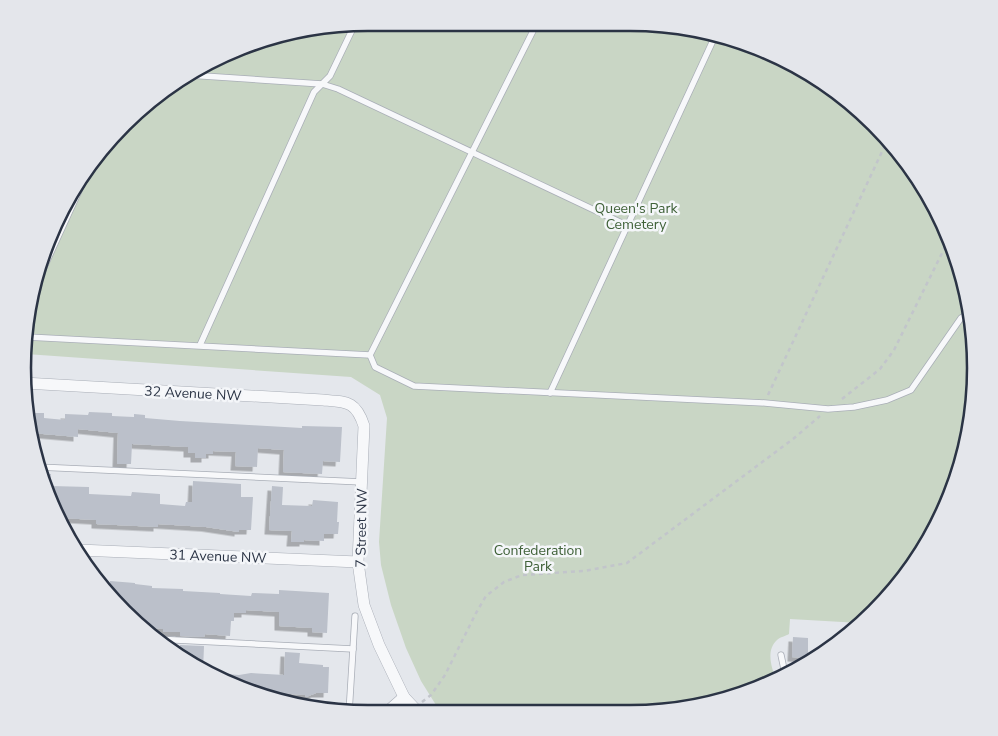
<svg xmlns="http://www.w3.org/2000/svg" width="998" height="736" font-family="'Nunito Sans',sans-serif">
<defs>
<filter id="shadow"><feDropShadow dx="-4.5" dy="4.5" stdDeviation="0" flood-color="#0004"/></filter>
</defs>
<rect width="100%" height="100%" fill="#e4e7ec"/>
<path fill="#c9d6c5" d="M368,23H652L719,34L822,81L904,158L940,215L964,279L975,346L973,413L957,479L929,541L890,596L860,623L790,619L789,634C786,636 780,637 777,640C766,650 771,667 776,679L762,687L675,711L423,712L436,705L421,681L406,648L391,605L381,565L379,542L387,418L380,395L351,377L26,354L29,301L58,215L108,140L195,69L278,34Z"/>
<g fill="#bbc0ca" filter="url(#shadow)">
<polygon points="89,412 112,413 112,416 134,417 134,414 145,415 145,418 180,421 302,428 302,426 342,427 340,462 323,461 322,474 283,472 284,450 258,448 257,467 235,466 236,452 213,451 213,454 206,454 206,458 195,458 195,453 188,453 188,447 132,444 131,464 117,464 118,433 78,429 78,437 32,433 28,415 30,415 31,413 44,413 44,418 65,420 65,414 88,415"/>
<polygon points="40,473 51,474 51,486 89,487 89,494 131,496 132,492 160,494 160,504 185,506 186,502 192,502 193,481 241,484 241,497 253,497 251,530 239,530 239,532 206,527 158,524 158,527 96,524 96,520 62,518 41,479"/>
<polygon points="272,486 283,487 282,505 312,506 313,500 338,502 337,522 339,522 338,534 324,534 324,541 304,540 304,542 291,542 292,531 269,530"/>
<polygon points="110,581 135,583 135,584 152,586 152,588 183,589 183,591 220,593 220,594 251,596 252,593 279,594 279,590 329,593 327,633 312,632 312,628 279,626 279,612 246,610 246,613 234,613 234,621 231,621 230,636 205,634 204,637 180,636 180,632 163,632 163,629 140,627 100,584 110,585"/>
<polygon points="793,637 808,638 808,658 792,657"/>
<polygon points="180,645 204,646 203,670 196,667 179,656"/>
<polygon points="285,652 300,653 299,663 323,665 323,667 329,667 328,693 316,693 306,697 305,695 263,692 263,695 214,675 214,673 239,675 251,673 284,675"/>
</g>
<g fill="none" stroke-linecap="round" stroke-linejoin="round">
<defs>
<g id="service">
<polyline points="537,23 370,355 375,367 414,386 765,403 828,409 854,407 887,400 911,390 961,318 969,313"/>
<polyline points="355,24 330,76 322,84 338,89 626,225"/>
<polyline points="188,75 322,84"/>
<polyline points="30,298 89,169"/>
<polyline points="27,337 370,355"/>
<polyline points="200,345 314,92 322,84"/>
<polyline points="550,393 716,34"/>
<polyline points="38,467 362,482"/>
<polyline points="155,639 353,649"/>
<polyline points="781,655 785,674"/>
<polyline points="349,713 355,616"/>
</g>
<g id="minor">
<path d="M24,383L323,400C347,402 356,401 364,426L358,562L364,605L379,645L404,697L418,712"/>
<polyline points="79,550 358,562"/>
<polyline points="387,712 404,697"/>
</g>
</defs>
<use href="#service" stroke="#a9aeb7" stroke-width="7"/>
<use href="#minor" stroke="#a9aeb7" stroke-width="12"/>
<g stroke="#c2c5cb" stroke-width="2.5" stroke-dasharray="4 4" stroke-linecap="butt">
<polyline points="768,395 887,141"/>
<polyline points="842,399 880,369 894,350 949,239"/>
<polyline points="422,702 431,695 445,675 476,613 486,596 504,582 522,575 584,571 627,563 793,439 820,416"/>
</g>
<use href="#service" stroke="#f7f8fa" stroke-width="5.5"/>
<use href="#minor" stroke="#f7f8fa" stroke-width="11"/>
</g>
<g text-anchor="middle" stroke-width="5" stroke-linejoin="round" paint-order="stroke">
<g font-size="14" fill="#3f6138" stroke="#f4f6f9">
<text x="636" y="213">Queen's Park<tspan x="636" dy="16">Cemetery</tspan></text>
<text x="538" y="555">Confederation<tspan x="538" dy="16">Park</tspan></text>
</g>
<g font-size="14" fill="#2b3445" stroke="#f4f6f9">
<text transform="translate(193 393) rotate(3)" y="5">32 Avenue NW</text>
<text transform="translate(361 528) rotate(-89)" y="5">7 Street NW</text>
<text transform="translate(218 556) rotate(2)" y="5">31 Avenue NW</text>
</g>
</g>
<path d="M0 0H998V736H0ZM368 31H630A337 337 0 0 1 967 368V368A337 337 0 0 1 630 705H368A337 337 0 0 1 31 368V368A337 337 0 0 1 368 31Z" fill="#e4e6eb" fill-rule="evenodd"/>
<path fill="none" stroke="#2b3445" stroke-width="2.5" d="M368 31H630A337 337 0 0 1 967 368V368A337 337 0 0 1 630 705H368A337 337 0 0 1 31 368V368A337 337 0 0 1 368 31Z"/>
</svg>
